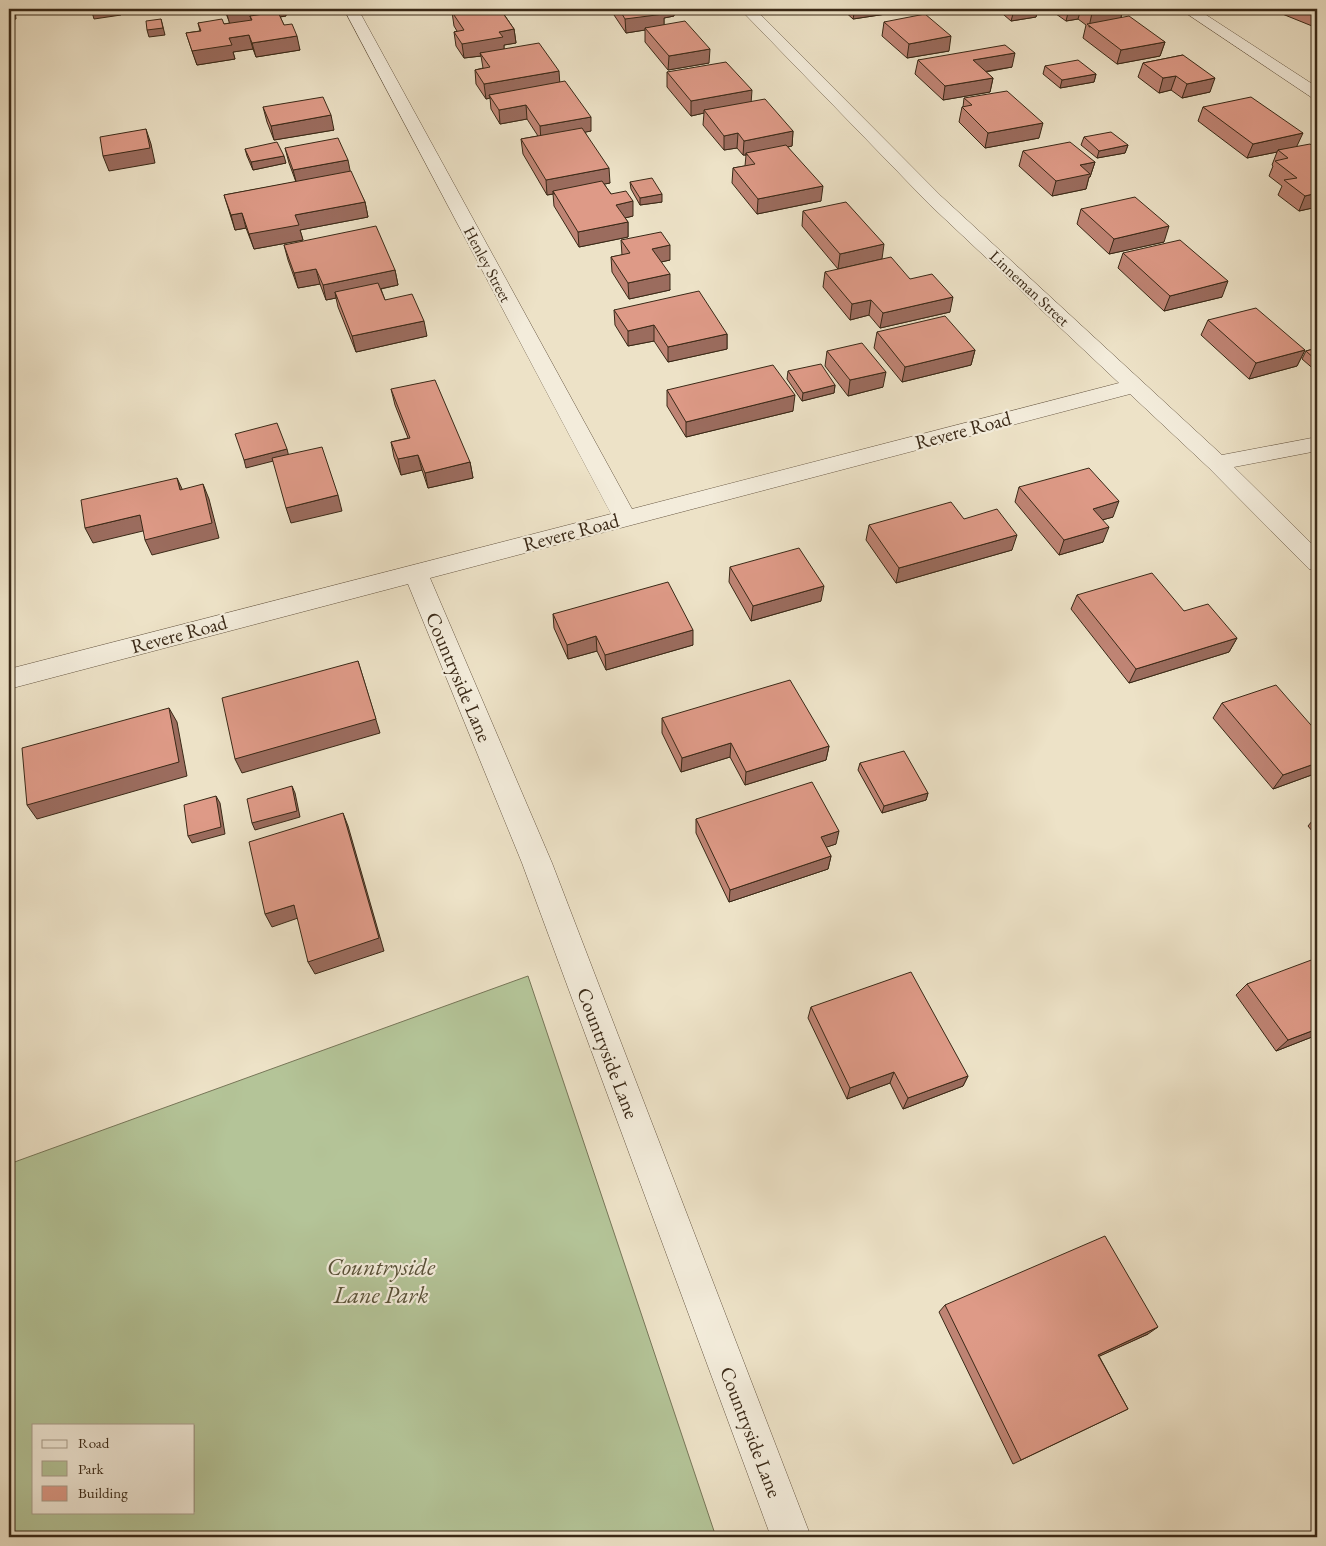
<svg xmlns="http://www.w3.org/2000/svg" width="1326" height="1546" font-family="'EB Garamond',serif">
<rect width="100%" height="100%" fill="#ede2c7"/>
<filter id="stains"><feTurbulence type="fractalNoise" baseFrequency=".004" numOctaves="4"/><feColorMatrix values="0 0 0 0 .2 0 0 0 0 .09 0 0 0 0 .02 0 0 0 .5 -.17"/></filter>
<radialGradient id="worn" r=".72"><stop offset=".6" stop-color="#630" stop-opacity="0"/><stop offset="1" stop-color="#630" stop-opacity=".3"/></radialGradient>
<path fill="#b4c498" stroke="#777658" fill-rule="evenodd" d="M528,976L716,1537H9V1164ZM34,1425H194V1512H34Z"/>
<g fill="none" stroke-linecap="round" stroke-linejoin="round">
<defs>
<g id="minor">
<polygon points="344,9 358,9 632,509 1119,383 929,204 740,9 755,9 941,196 1222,455 1317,437 1317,451 1234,467 1317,549 1317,571 1309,569 1209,468 1130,394 430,578 552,863 811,1537 771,1537 522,863 408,584 9,689 9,669 611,514"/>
<polygon points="1180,9 1197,9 1317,87 1317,99 1311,97"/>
</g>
</defs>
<use href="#minor" stroke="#675743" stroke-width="1"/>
<use href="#minor" fill="#f3ecdb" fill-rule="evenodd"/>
</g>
<g fill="#bf8474" stroke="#3a2917">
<polygon points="224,9 285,9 286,16 280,17 284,25 300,50 256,57 253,49 233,52 235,59 197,65 186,33 200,31 198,23 224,24 230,23"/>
<polygon points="451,9 503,9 501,10 514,29 516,43 504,45 504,49 560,82 591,131 585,132 610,183 604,184 611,194 633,216 625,218 628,222 628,237 579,247 554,206 553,194 547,195 523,154 521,139 538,136 527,119 500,124 491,109 490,98 486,99 476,84 475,70 483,68 481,56 464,58 456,46 454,32 457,31 454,26 452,12 453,12"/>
<polygon points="610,9 674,9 674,16 664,18 664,25 709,63 668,70 645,42 645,30 626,33"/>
<polygon points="842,9 887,9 886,14 853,19"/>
<polygon points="997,9 1036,9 1038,10 1036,17 1011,21"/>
<polygon points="1049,9 1123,9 1121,18 1165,42 1160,56 1117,64 1083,38 1086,25 1078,19 1066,21"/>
<polygon points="1270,9 1317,9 1317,28"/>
<polygon points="884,22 949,51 907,58 882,36"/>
<polygon points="1183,55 1210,92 1182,98 1171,90 1159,93 1138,77 1143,63"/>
<polygon points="918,60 1012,67 986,72 993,78 990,92 943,100 915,74"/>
<polygon points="1045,66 1096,74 1094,82 1060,88 1043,74"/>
<polygon points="667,72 751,102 793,131 792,146 788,147 821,201 757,214 732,183 733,168 745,166 746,155 743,155 737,148 724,150 703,125 704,113 691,116 667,87"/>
<polygon points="964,98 1039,138 985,148 959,122 962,107 963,107"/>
<polygon points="263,107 334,130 274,140 267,122"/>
<polygon points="1203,107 1297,146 1317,207 1299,211 1278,195 1282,186 1269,176 1273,166 1272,165 1277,152 1247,158 1198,121"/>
<polygon points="1084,137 1128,145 1125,153 1097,158 1081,145"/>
<polygon points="285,148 350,172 365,202 368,217 300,230 303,240 254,249 246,228 235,230 224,195 296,182 289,163"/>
<polygon points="245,149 286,163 253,170 247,156"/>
<polygon points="1023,151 1095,162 1090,177 1089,177 1086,189 1052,196 1019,166"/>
<polygon points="630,182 662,202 640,205 631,189"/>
<polygon points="1081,209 1164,242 1109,254 1077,224"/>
<polygon points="803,211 882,259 838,269 802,226"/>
<polygon points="621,240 670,260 661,262 670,290 629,299 612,272 611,257 622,255"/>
<polygon points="284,245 395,270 398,285 381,289 385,300 427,336 356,352 338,307 336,298 326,300 320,284 298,288 288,260"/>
<polygon points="1123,253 1222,297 1164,311 1118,268"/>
<polygon points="825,272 910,279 950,312 880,328 869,315 850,320 823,287"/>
<polygon points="614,310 727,334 727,349 668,362 654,341 628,346 615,325"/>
<polygon points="1208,320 1305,350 1297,366 1249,379 1201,335"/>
<polygon points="877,332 975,350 971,365 902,382 874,348"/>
<polygon points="1317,348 1317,372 1302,359 1306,351"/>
<polygon points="827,351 883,387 848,396 825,366"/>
<polygon points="788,371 835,385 834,393 802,401 787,379"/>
<polygon points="391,389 470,462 473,478 428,488 422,470 401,475 394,457 391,442 408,438 395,405"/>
<polygon points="667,390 793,411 686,437 667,406"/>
<polygon points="1019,487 1113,517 1102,520 1103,542 1059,555 1015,502"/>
<polygon points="964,519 1012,550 896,583 866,540 869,525"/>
<polygon points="730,567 821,601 751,621 729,582"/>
<polygon points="1077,595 1184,611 1237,638 1229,652 1129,683 1071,609"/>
<polygon points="553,614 693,645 606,670 597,651 568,659 554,628"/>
<polygon points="1222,703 1317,732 1317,773 1273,789 1213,718"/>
<polygon points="662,718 829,746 826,760 745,785 730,757 681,772 662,733"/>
<polygon points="860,763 928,793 926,800 882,813 858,770"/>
<polygon points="1317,815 1317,837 1308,826"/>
<polygon points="696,819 836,844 826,847 831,856 828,869 729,902 696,833"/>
<polygon points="1317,963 1317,1035 1276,1051 1236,995 1247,984"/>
<polygon points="811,1007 968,1076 963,1086 903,1109 890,1083 847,1099 808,1018"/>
<polygon points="945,1305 1148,1334 1099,1356 1128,1409 1013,1464 939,1312"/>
</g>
<g fill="#9b6c5e" stroke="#3a2917">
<polygon points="13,9 15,9 16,19 9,20 9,12"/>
<polygon points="114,9 120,9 121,15 94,19 92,12"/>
<polygon points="240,9 285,9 286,16 252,21 250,16 252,21 230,25 226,11"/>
<polygon points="455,9 503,9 456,16"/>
<polygon points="658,9 674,9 674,16 664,18 664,28 645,28 645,30 626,33 625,19"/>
<polygon points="855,9 887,9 886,14 853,19"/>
<polygon points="1069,9 1081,9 1078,19 1066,21"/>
<polygon points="1114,9 1123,9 1120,21 1089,27 1092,13"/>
<polygon points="1038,10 1036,17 1011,21 1013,14"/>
<polygon points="161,19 165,35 149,37 147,30"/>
<polygon points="514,29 516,43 504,45 504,52 480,53 481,56 464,58 462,44 499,32"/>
<polygon points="249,35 253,49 233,52 235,59 197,65 192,51 229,38"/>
<polygon points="297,36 300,50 256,57 252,43"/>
<polygon points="951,36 949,51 907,58 909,44"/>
<polygon points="1165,42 1160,56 1117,64 1121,50"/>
<polygon points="710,49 709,63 668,70 669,56"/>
<polygon points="1015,53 1012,67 970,74 973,60"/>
<polygon points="559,71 560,86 489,95 490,98 486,99 484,84"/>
<polygon points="1096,74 1094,82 1060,88 1062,80"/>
<polygon points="1176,76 1171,90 1159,93 1163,78"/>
<polygon points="993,78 990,92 943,100 945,86"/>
<polygon points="1215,78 1210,92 1182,98 1187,84"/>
<polygon points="752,90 751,104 704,110 704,113 691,116 691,101"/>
<polygon points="526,105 527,119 500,124 499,110"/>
<polygon points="331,115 334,130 274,140 271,126"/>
<polygon points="591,117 591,131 541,141 540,126"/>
<polygon points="1043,123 1039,138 985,148 988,133"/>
<polygon points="146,129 151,144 155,163 109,171 103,156"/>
<polygon points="793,131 792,146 747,155 746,153 746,155 743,155 744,141"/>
<polygon points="738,133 737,148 724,150 724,136"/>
<polygon points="1303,133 1296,148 1278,150 1277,152 1247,158 1253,144"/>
<polygon points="1128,145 1125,153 1097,158 1099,151"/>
<polygon points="284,156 286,163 253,170 251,162"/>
<polygon points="348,160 351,175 297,185 293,170"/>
<polygon points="1095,162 1090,177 1089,177 1086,189 1052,196 1056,181 1080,165"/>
<polygon points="609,168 610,183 554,194 553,191 553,194 547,195 546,180"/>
<polygon points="823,186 821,201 757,214 758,199"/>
<polygon points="1317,193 1317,207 1299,211 1305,196"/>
<polygon points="662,194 662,202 640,205 640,198"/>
<polygon points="633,201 633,216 616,220 616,205"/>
<polygon points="365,202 368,217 300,230 303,240 254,249 249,234 295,215"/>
<polygon points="242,213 246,228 235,230 231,215"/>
<polygon points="628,222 628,237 579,247 578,232"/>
<polygon points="1169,226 1164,242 1109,254 1114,239"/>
<polygon points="884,244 882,259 838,269 840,254"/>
<polygon points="670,245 670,260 652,264 652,249"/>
<polygon points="316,269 320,284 298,288 294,273"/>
<polygon points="395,270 398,285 337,298 335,292 336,298 326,300 323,285"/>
<polygon points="670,274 670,290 629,299 628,283"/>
<polygon points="1228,281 1222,297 1164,311 1170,296"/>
<polygon points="953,297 950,312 880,328 883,313"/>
<polygon points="871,300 869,315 850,320 852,304"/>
<polygon points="424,321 427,336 356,352 352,336"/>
<polygon points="654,325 654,341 628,346 628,331"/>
<polygon points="727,334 727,349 668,362 668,347"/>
<polygon points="975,350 971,365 902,382 905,367"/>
<polygon points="1305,350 1297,366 1249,379 1256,363"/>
<polygon points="886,372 883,387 848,396 850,380"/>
<polygon points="835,385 834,393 802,401 803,393"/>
<polygon points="795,395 793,411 686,437 686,422"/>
<polygon points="287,449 289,457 246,468 244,460"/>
<polygon points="418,455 422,470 401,475 398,459"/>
<polygon points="470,462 473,478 428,488 425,473"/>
<polygon points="177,478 184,493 180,490"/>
<polygon points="203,484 209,499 219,538 152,555 145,540"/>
<polygon points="338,495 342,511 291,523 286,508"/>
<polygon points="1119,501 1113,517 1087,524 1093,509"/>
<polygon points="140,515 147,530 93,543 85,528"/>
<polygon points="1109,527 1103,542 1059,555 1064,540"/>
<polygon points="1017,535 1012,550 896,583 899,568"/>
<polygon points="824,586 821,601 751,621 753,606"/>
<polygon points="693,630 693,645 606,670 605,655"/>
<polygon points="596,636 597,651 568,659 567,645"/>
<polygon points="1237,638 1229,652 1129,683 1136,669"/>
<polygon points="358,661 380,733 242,773 235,759"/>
<polygon points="169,708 177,722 187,776 37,819 27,805"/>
<polygon points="731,743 730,757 681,772 682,758"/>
<polygon points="829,746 826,760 745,785 746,772"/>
<polygon points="1317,763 1317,773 1273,789 1283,775"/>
<polygon points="292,786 295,793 300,817 255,830 252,823"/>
<polygon points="928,793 926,800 882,813 884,806"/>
<polygon points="216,796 220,803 225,834 192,843 188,836"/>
<polygon points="343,813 348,826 384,951 315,974 308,962"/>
<polygon points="839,831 836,844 818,850 821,837"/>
<polygon points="831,856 828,869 729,902 730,890"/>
<polygon points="294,905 301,917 272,927 265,914"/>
<polygon points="1317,1029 1317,1035 1276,1051 1288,1040"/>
<polygon points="894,1072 890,1083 847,1099 850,1088"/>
<polygon points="968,1076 963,1086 903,1109 908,1098"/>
<polygon points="1158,1327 1148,1334 1089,1361 1098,1355"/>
</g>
<g fill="#de9a87" stroke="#3a2917">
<rect x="9" y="9" width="4" height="3"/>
<polygon points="91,9 114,9 92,12"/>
<polygon points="226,9 240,9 226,11"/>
<polygon points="472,9 500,9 514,29 499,32 503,37 462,44 454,32 464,30 452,12"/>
<polygon points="619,9 661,9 664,14 625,19"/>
<polygon points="1006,9 1036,9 1038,10 1013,14"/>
<polygon points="1087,9 1114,9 1092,13"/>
<polygon points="1310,9 1317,9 1317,12"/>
<polygon points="278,12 284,25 292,24 297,36 252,43 249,35 229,38 232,45 192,51 186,33 201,31 198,23 222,19 224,24 252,20 250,16"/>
<polygon points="925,14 951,36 909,44 884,22"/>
<polygon points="1129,16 1165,42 1121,50 1087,24"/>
<polygon points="161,19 163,28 147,30 146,21"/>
<polygon points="685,21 710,49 669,56 645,28"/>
<polygon points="539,43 559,71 484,84 475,70 490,67 480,53"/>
<polygon points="1005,45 1015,53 973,60 993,78 945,86 918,60"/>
<polygon points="1183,55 1215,78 1187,84 1176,76 1163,78 1143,63"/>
<polygon points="1078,60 1096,74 1062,80 1045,66"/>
<polygon points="726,62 752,90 691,101 667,72"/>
<polygon points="565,81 591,117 540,126 526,105 499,110 489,95"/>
<polygon points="1007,91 1043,123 988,133 962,107 972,105 964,98"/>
<polygon points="323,97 331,115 271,126 263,107"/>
<polygon points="1251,97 1303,133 1253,144 1203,107"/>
<polygon points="765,99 793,131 744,141 738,133 724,136 704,110"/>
<polygon points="582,128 609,168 546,180 521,139"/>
<polygon points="146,129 150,148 103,156 100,137"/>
<polygon points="1111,132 1128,145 1099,151 1084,137"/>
<polygon points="338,138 348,160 293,170 285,148"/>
<polygon points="277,142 284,156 251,162 245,149"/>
<polygon points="1070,142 1095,162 1080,165 1090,174 1056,181 1023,151"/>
<polygon points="1310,144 1317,149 1317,193 1305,196 1284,180 1297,178 1275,161 1288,158 1278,150"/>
<polygon points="786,145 823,186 758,199 733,168 755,164 746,153"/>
<polygon points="351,171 365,202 295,215 299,225 249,234 242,213 231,215 224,195"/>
<polygon points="652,178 662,194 640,198 630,182"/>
<polygon points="602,181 611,194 626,191 633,201 616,205 628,222 578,232 553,191"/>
<polygon points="1135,197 1169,226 1114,239 1081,209"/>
<polygon points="846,202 884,244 840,254 803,211"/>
<polygon points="376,226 395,270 323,285 316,269 294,273 284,245"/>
<polygon points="661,232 670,245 652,249 670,274 628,283 611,257 630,253 621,240"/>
<polygon points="1180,240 1228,281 1170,296 1123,253"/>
<polygon points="891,257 910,279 932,274 953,297 883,313 871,300 852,304 825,272"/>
<polygon points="378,283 385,300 412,294 424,321 352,336 335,292"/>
<polygon points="699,291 727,334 668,347 654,325 628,331 614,310"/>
<polygon points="1256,308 1305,350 1256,363 1208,320"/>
<polygon points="945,316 975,350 905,367 877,332"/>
<polygon points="862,343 886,372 850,380 827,351"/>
<polygon points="1317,348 1317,361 1306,351"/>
<polygon points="821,364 835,385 803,393 788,371"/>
<polygon points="773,365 795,395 686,422 667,390"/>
<polygon points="435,380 470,462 425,473 418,455 398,459 391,442 410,438 391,389"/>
<polygon points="277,423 287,449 244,460 235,434"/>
<polygon points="322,447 338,495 286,508 272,458"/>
<polygon points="1089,468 1119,501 1093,509 1109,527 1064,540 1019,487"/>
<polygon points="177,478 180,490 203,484 212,523 145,540 140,515 85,528 81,500"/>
<polygon points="951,502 964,519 997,509 1017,535 899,568 869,525"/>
<polygon points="799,548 824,586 753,606 730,567"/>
<polygon points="1152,573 1184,611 1208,604 1237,638 1136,669 1077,595"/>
<polygon points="668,582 693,630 605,655 596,636 567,645 553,614"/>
<polygon points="358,661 376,719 235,759 222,698"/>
<polygon points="790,680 829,746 746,772 731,743 682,758 662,718"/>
<polygon points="1276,685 1317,732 1317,763 1283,775 1222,703"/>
<polygon points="169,708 179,762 27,805 22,748"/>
<polygon points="904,751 928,793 884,806 860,763"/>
<polygon points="812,782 839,831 821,837 831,856 730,890 696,819"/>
<polygon points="292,786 297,811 252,823 247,799"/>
<polygon points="216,796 221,827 188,836 184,805"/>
<polygon points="343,813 379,938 308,962 294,905 265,914 249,842"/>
<polygon points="1314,959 1317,963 1317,1029 1288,1040 1247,984"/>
<polygon points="911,972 968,1076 908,1098 894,1072 850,1088 811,1007"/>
<polygon points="1105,1236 1158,1327 1098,1355 1128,1409 1021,1460 945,1305"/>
</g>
<g text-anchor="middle" stroke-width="4.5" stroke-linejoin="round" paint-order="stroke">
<g font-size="16" fill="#3a2917" stroke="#f3ecdb">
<text transform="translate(488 264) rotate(62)" y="6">Henley Street</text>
<text transform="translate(1030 288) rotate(43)" y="6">Linneman Street</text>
</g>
<g font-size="20" fill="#3a2917" stroke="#f3ecdb">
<text transform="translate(963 430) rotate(-15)" y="7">Revere Road</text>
<text transform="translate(571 532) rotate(-15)" y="7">Revere Road</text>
<text transform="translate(179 634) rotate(-15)" y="7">Revere Road</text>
<text transform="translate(459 677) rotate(67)" y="7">Countryside Lane</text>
<text transform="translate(608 1053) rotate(69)" y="7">Countryside Lane</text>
<text transform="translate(751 1432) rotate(69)" y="7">Countryside Lane</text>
</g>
<g font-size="24" font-style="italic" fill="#585037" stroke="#f3ecdb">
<text x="381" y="1275">Countryside<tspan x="381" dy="28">Lane Park</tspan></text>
</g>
</g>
<rect width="1326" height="1546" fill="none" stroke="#ede2c7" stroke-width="30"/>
<rect x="10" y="10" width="1306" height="1526" fill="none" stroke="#3a2917" stroke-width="2.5"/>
<rect x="15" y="15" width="1296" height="1516" fill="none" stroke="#3a2917"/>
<rect x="32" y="1424" width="162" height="90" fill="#f3ecdb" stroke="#a99e8d"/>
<rect x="42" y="1440" width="25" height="8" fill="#f3ecdb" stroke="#a99e8d"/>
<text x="78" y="1448" font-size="15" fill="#3a2917">Road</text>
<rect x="42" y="1461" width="25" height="15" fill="#b4c498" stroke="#a99e8d"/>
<text x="78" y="1474" font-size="15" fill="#3a2917">Park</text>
<rect x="42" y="1486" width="25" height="15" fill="#de9a87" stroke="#a99e8d"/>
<text x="78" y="1498" font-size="15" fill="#3a2917">Building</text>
<rect width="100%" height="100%" filter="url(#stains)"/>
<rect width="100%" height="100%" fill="url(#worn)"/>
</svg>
